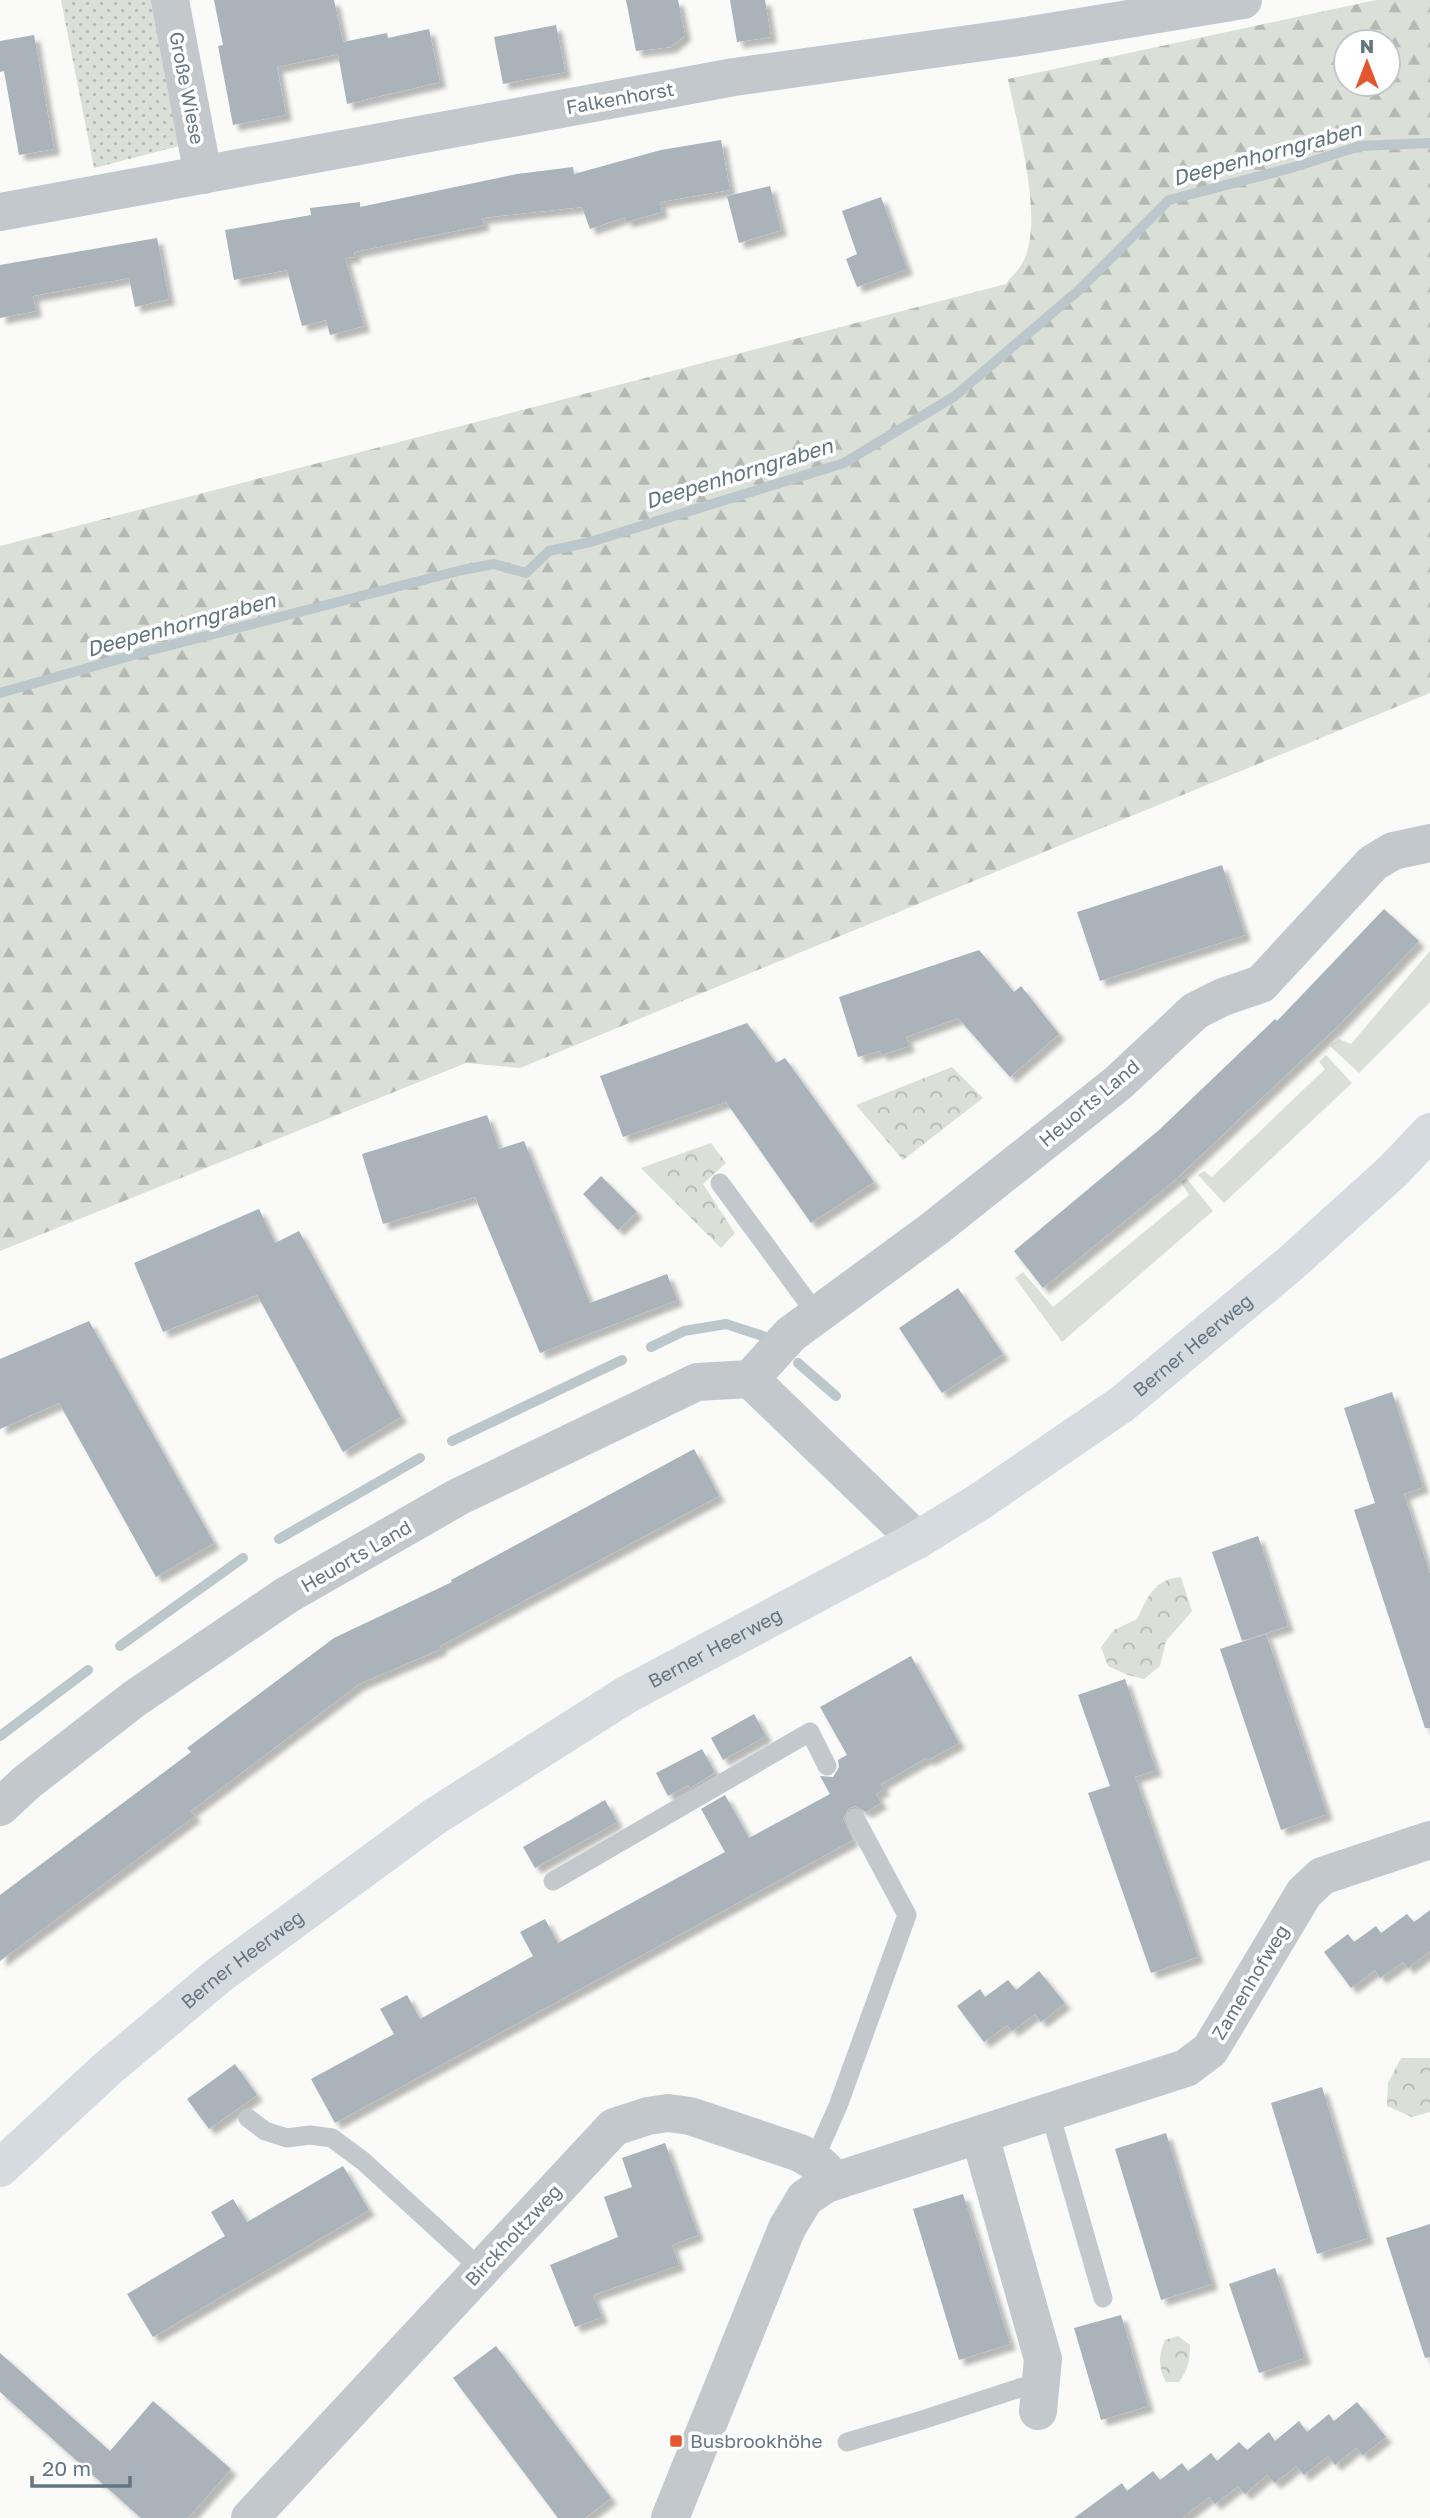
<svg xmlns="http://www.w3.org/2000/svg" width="1430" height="2518" font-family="'Golos Text',sans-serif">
<defs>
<pattern id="grass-dots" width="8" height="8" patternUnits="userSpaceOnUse" patternTransform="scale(1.75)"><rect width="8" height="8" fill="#dadfd7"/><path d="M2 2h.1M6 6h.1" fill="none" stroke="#b4b9b4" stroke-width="1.8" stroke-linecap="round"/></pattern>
<pattern id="forest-firs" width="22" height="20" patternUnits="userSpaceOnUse" patternTransform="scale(1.75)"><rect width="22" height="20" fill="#dadfd7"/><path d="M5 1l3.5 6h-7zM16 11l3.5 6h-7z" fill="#b4b9b4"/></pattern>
<pattern id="park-crowns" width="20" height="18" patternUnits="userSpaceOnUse" patternTransform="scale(1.75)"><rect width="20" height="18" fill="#dadfd7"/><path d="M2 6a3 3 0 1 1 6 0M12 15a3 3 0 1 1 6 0" fill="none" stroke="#b4b9b4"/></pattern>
<filter id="shadow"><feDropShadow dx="6" dy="6" stdDeviation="2" flood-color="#0004"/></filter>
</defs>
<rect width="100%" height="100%" fill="#fafaf8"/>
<polygon fill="url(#grass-dots)" points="61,0 157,0 183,145 94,168"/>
<path fill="url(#forest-firs)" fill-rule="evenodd" d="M1376,0H1430V693L520,1068L466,1063L0,1251V546L1006,284C1011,277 1019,270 1023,262C1045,220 1017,126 1008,79ZM1346,42H1388V84H1346Z"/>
<g fill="url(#park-crowns)">
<polygon points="952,1067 983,1098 903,1160 856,1105"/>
<polygon points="711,1143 726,1163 703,1184 735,1233 721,1248 641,1168"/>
<path d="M1181,1577L1192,1611L1166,1641L1160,1666L1144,1679L1128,1675L1108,1666L1101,1647L1114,1630L1137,1619C1148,1597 1153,1580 1181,1577Z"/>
<polygon points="1401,2058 1430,2058 1430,2112 1412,2117 1387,2106 1388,2083"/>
<path d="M1178,2336L1190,2345C1190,2360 1188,2370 1179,2382H1166C1158,2366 1158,2357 1165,2340Z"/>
</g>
<g fill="#dadfd7">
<polygon points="1430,951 1430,1002 1359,1073 1330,1046 1339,1039 1351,1044"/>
<polygon points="1326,1055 1352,1083 1224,1203 1198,1175 1204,1171 1212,1177 1325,1069 1319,1062"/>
<polygon points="1186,1178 1213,1211 1062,1342 1015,1278 1023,1272 1053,1307 1189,1195 1181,1182"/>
</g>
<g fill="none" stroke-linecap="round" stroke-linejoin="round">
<g stroke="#bbc7cb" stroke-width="10">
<polyline points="0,693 144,652 462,570 494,564 526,573 549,551 590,542 844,463 955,396 1079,290 1169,200 1291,168 1360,146 1430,143"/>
<polyline points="651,1347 684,1331 726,1324 769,1338"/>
<polyline points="798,1363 836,1396"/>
<polyline points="452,1441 622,1360"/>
<polyline points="279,1539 420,1458"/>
<polyline points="120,1646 243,1558"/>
<polyline points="0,1736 88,1670"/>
</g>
</g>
<g fill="#aab3b9" filter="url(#shadow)">
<polygon points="214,0 334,0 343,42 387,33 388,38 429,29 440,82 347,104 338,54 277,67 286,115 233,125 218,46 223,45"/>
<polygon points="626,0 678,0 685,35 671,47 636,51"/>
<polygon points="730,0 765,0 771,37 737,42"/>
<polygon points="556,25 565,72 503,84 494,37"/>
<polygon points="34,35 54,149 19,155 4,71 0,72 0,41"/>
<polygon points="721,140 730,190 660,202 662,212 626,222 625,217 590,229 582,207 482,218 484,225 354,252 355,257 345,258 364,326 330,335 326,320 302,326 287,270 234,280 225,230 311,215 310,208 360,202 360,207 517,174 573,167 574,174 661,150"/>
<polygon points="770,186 781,230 739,243 727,196"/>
<polygon points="881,197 907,269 857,287 846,259 857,254 842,211"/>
<polygon points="157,238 169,299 135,307 129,278 33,296 36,311 0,318 0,265"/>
<polygon points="1222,865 1245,935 1100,981 1077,912"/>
<polygon points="1384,909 1419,941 1339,1025 1176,1179 1043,1288 1014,1251 1159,1130 1275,1019 1277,1021"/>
<polygon points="979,950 1014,992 1021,986 1059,1034 1010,1077 958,1018 906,1037 909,1046 881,1055 880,1051 858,1057 839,997"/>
<polygon points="747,1023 776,1063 785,1058 874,1182 811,1223 726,1102 623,1137 600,1076"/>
<polygon points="487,1115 499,1149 524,1141 590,1303 667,1274 677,1300 540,1353 475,1197 383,1224 362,1154"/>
<polygon points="601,1176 637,1212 618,1230 583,1194"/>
<polygon points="259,1209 275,1243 299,1231 401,1417 343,1452 257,1295 163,1332 134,1263"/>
<polygon points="958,1288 1003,1354 942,1393 899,1328"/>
<polygon points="89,1321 214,1543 156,1577 59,1403 0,1429 0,1359"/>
<polygon points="1392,1392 1423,1487 1404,1494 1430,1574 1430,1728 1425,1728 1354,1510 1375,1503 1344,1408"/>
<polygon points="694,1449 719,1496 440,1646 441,1649 359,1684 191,1811 195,1816 0,1961 0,1895 191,1752 187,1748 334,1638 452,1582 451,1580"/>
<polygon points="1258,1536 1288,1626 1242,1641 1212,1552"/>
<polygon points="1266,1634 1327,1814 1281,1830 1220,1649"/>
<polygon points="911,1656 959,1743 928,1760 926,1758 881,1784 884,1789 876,1794 881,1803 866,1812 856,1806 849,1808 843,1818 853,1840 335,2123 311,2079 394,2034 380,2009 407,1995 420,2019 533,1956 520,1932 545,1919 558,1943 725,1852 701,1809 725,1795 749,1838 830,1794 820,1776 833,1777 839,1767 838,1760 847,1755 820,1707"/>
<polygon points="1125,1679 1156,1770 1135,1777 1198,1957 1151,1973 1088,1793 1110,1786 1078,1695"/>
<polygon points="754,1714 766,1736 723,1760 711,1738"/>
<polygon points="702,1749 714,1771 713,1774 690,1788 688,1785 668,1796 656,1773"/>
<polygon points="605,1800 617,1822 535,1868 523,1847"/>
<polygon points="1430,1910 1430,1951 1408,1968 1403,1962 1380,1978 1375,1970 1351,1988 1324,1952 1348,1934 1354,1942 1376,1926 1381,1933 1407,1914 1414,1922"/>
<polygon points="1039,1971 1065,2003 1041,2022 1035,2014 1012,2031 1007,2025 984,2042 957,2006 980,1989 985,1997 1008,1980 1016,1990"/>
<polygon points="235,2064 257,2095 209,2129 187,2099"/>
<polygon points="1322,2087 1368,2238 1317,2254 1271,2103"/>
<polygon points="1166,2133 1212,2284 1161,2300 1115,2149"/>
<polygon points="665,2143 698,2235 672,2245 679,2265 593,2295 602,2317 575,2327 550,2265 618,2237 604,2197 632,2187 622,2158"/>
<polygon points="343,2166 369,2210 153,2337 127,2294 225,2236 211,2212 233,2199 247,2222"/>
<polygon points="963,2194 1010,2344 959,2360 913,2209"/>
<polygon points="1430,2224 1430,2357 1425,2358 1386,2238"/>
<polygon points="1275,2268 1305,2358 1259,2373 1229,2284"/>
<polygon points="1121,2315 1148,2406 1101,2420 1074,2328"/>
<polygon points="496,2346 611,2498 585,2518 558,2518 453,2378"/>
<polygon points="0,2353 110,2451 153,2401 231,2469 188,2518 141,2518 0,2392"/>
<polygon points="1357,2402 1386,2437 1363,2455 1356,2448 1335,2465 1328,2456 1304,2475 1296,2466 1275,2483 1267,2475 1245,2494 1238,2486 1215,2504 1209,2497 1182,2518 1074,2518 1122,2483 1127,2491 1153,2471 1160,2480 1182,2463 1188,2471 1211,2453 1217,2461 1239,2442 1247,2450 1269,2432 1275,2441 1299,2421 1307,2432 1329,2414 1334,2421"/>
</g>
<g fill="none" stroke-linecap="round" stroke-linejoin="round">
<g stroke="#c3c8cc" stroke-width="19">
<polyline points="720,1183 817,1315"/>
<polyline points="553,1881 810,1732 827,1766"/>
<polyline points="1050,2113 1103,2298"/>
<polyline points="248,2118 265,2131 287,2138 310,2135 332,2138 363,2161 481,2269"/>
<polyline points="814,2160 838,2106 907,1915 855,1818"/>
<polyline points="847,2442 922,2420 1041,2381"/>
</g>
<g stroke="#c3c8cc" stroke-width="38">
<polyline points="170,0 203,175"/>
<polyline points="0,212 734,77 1019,37 1243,0"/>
<polyline points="750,1379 791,1334 934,1229 1118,1083 1195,1011 1223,997 1261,984 1373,863 1393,851 1430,843"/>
<polyline points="0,1807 27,1782 134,1699 287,1595 458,1497 697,1382 750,1379 917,1540"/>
<polyline points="980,2136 1043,2359 1038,2411"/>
<polyline points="250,2518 614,2127 648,2116 668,2113 690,2116 800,2153 820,2165 827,2172 832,2182"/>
<polyline points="670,2518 787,2228 805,2198 826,2184 1186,2068 1210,2050 1304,1893 1322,1876 1430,1840"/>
</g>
<path stroke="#d6dbdf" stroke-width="38" id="s1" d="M0,2168L107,2069L219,1975L434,1817L626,1695L917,1540L979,1502L1122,1404L1290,1264L1393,1171L1430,1132"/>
</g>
<rect fill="#e4572e" stroke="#fff" stroke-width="2.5" x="669" y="2434" width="14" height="14" rx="3.5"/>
<g text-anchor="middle" stroke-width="7" stroke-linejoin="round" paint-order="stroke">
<g font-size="19" fill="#657683" stroke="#fff">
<text transform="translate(187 88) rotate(79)" y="7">Große Wiese</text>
<text transform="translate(620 98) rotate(-10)" y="7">Falkenhorst</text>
<text transform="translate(1089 1103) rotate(-40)" y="7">Heuorts Land</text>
<text dy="7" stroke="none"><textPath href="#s1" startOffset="1454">Berner Heerweg</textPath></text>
<text transform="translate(356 1556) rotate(-30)" y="7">Heuorts Land</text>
<text dy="7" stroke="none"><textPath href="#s1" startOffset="887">Berner Heerweg</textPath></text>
<text dy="7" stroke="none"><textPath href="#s1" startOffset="320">Berner Heerweg</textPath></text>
<text transform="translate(1250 1982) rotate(-59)" y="7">Zamenhofweg</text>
<text transform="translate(513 2235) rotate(-47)" y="7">Birckholtzweg</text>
</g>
<g font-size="19" fill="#657683" stroke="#fff" text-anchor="start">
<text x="690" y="2448">Busbrookhöhe</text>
</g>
<g font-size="21" font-style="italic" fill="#60757c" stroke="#fff">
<text transform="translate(1267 154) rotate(-15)" y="7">Deepenhorngraben</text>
<text transform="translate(739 474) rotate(-17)" y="7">Deepenhorngraben</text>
<text transform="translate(181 625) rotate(-15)" y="7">Deepenhorngraben</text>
</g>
</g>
<g transform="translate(1367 63)"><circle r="33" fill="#ffffff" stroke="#c1c8cd" stroke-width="2"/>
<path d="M0-5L12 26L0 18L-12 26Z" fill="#e4572e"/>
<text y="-10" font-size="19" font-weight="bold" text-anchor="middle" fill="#657683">N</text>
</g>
<path d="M32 2476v10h98v-10" fill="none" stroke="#657683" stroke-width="3.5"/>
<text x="42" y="2476" font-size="21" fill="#657683" stroke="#ffffff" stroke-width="5" paint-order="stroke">20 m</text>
</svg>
